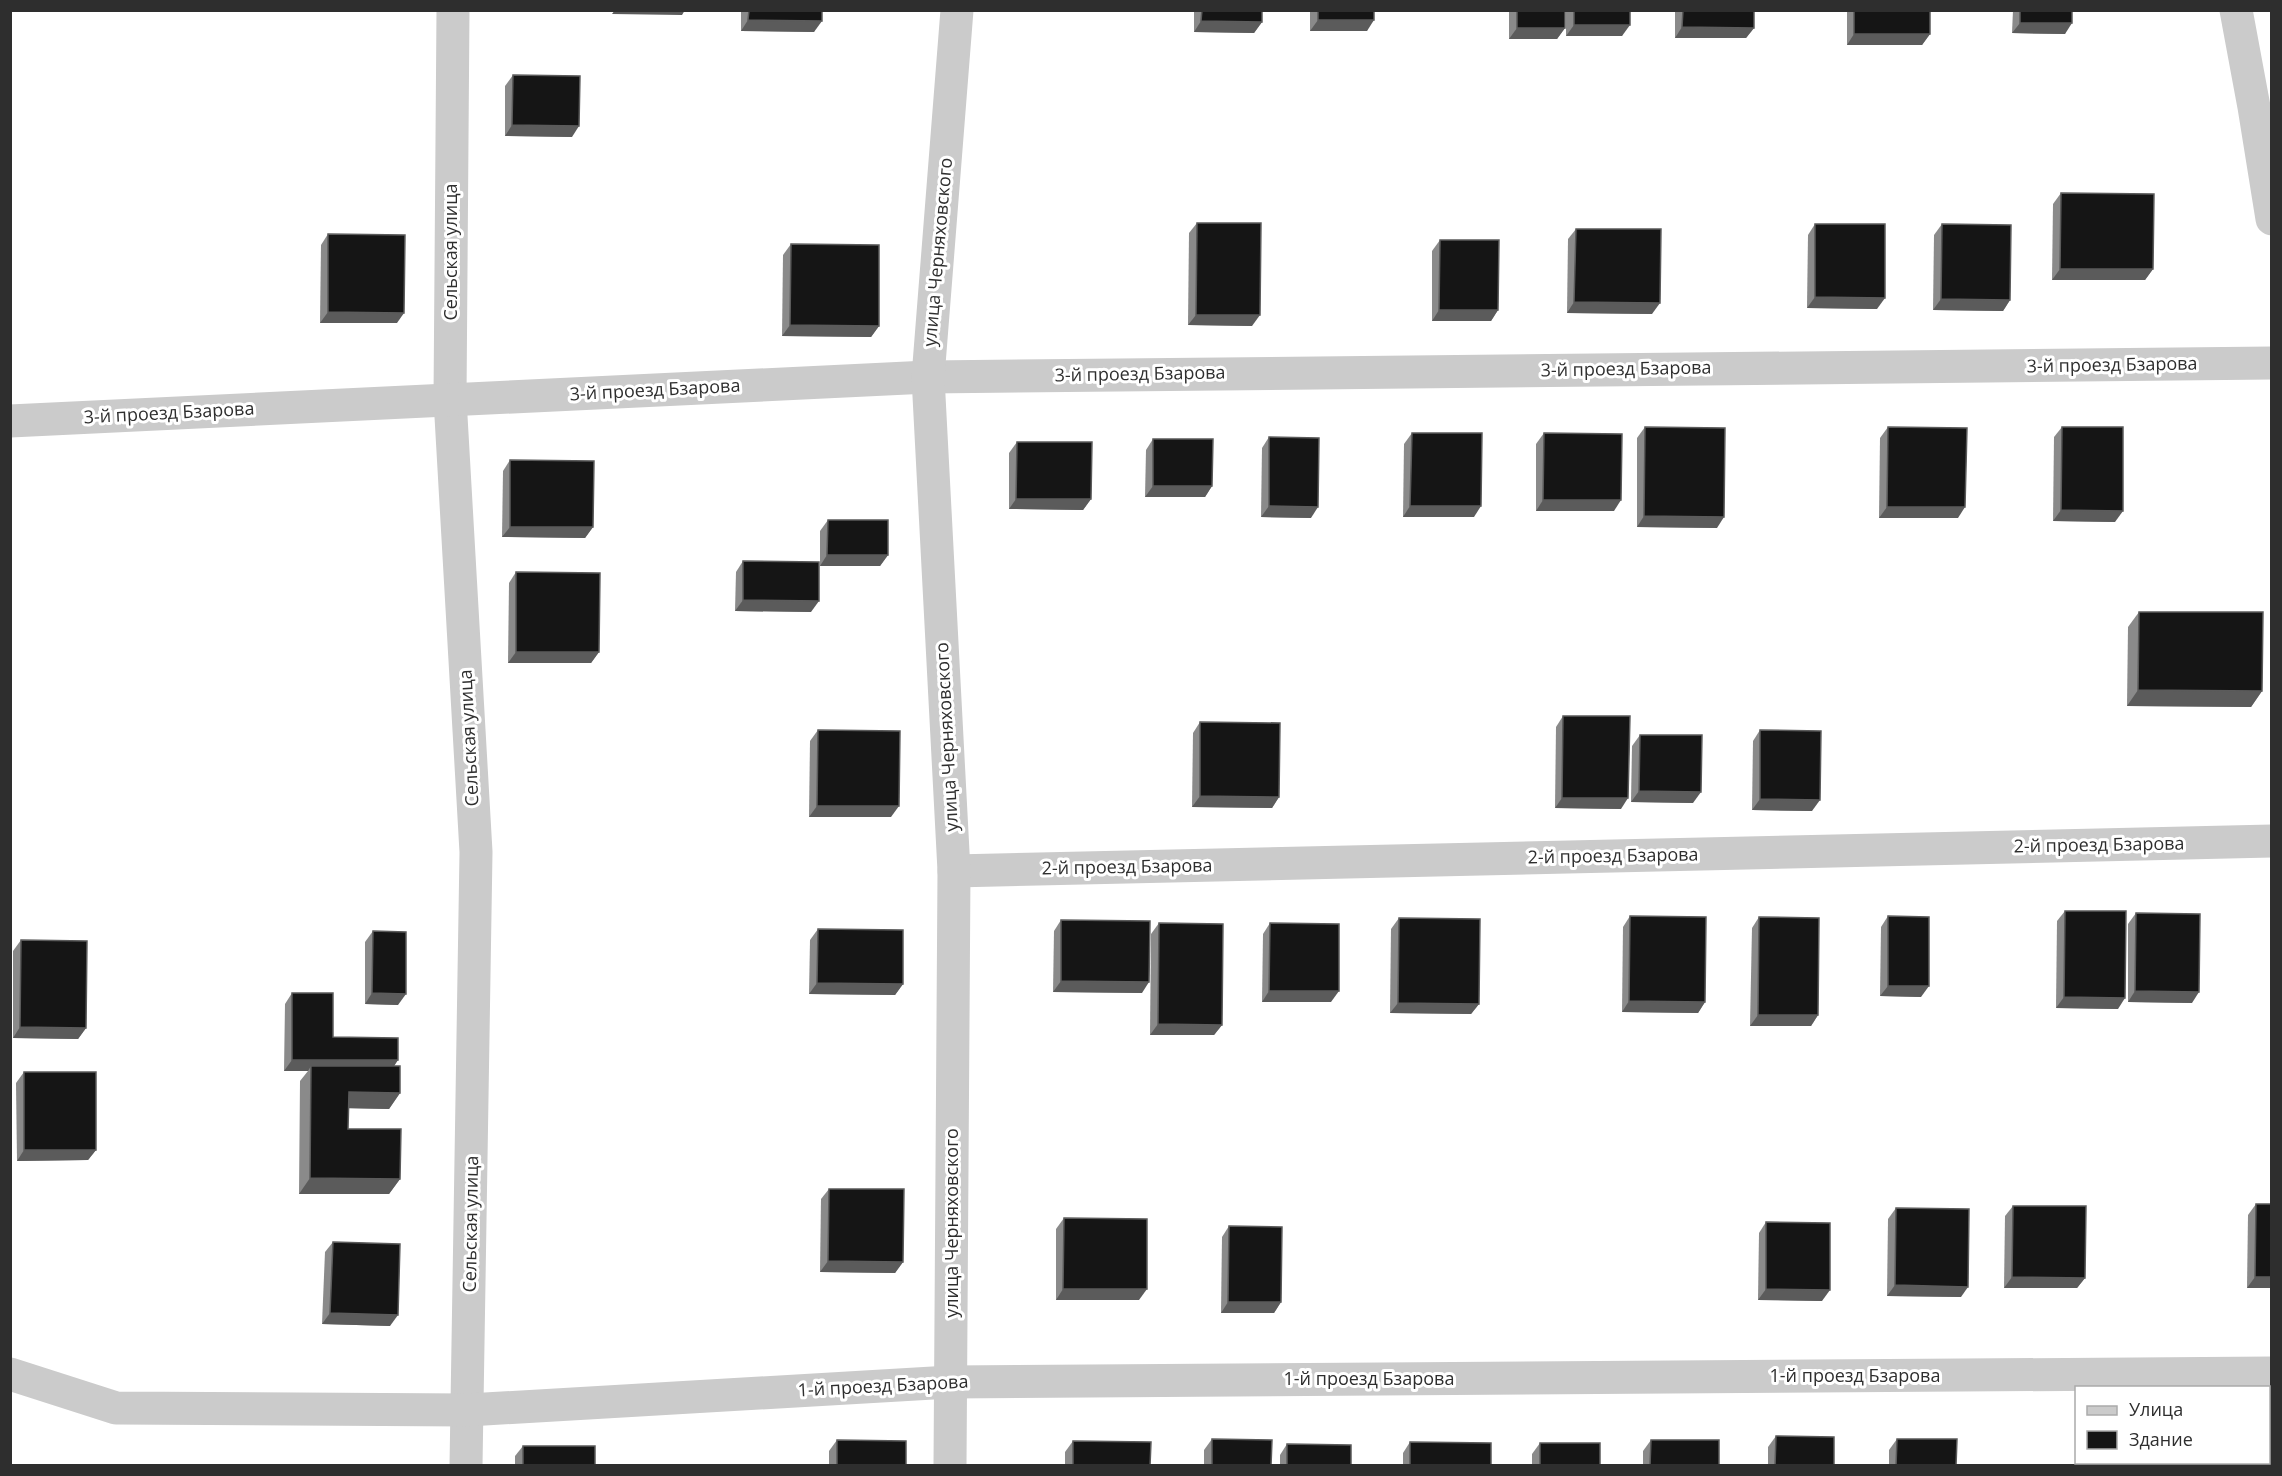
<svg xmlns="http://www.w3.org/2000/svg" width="2282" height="1476" font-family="'Open Sans',sans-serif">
<rect width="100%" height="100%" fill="#fff"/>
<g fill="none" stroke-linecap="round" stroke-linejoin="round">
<g stroke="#cbcbcb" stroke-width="33">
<polyline points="453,10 450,399 476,852 466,1466"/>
<polyline points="2236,10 2254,107 2272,219"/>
<polyline points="10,421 928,377 2272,363"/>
<polyline points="954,871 2272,841"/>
<polyline points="10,1374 116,1408 468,1410 950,1382 2272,1373"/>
<polyline points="950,1466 954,871 928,377 957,10"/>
</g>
</g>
<g fill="#8a8a8a">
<polygon points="741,10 822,10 814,32 741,31"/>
<polygon points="1194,10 1262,10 1262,22 1254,33 1194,32"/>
<polygon points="1310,10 1374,10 1367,31 1310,31"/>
<polygon points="1509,10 1565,10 1565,28 1557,39 1509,39"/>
<polygon points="1566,10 1630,10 1622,36 1566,36"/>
<polygon points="1675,10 1754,10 1754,28 1746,38 1675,38"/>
<polygon points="1847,10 1930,10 1930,34 1922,45 1847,45"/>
<polygon points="2013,10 2072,10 2065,34 2012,33"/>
<polygon points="513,75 572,137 505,136 505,86"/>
<polygon points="2061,193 2153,269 2145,280 2052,280 2053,204"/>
<polygon points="1197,223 1252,326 1188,325 1189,233"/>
<polygon points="1815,224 1877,309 1807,308 1808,235"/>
<polygon points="1942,224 2010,300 2003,311 1933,310 1934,235"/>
<polygon points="1576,229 1652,314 1567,313 1568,239"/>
<polygon points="328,234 397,323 320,323 321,245"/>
<polygon points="1440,240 1498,310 1491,321 1432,321 1432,251"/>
<polygon points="791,244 879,326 871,337 782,336 783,255"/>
<polygon points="1645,427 1717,528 1637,527 1637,438"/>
<polygon points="1888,427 1958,518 1879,518 1880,438"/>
<polygon points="2062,427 2115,522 2053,521 2054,437"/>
<polygon points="1412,433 1474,517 1403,517 1404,444"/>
<polygon points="1544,433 1614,511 1536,511 1536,444"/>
<polygon points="1269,437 1311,518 1261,517 1262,448"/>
<polygon points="1153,439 1212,486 1205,497 1145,497 1146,450"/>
<polygon points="1017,442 1091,499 1083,510 1009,509 1009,453"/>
<polygon points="510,460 593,527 585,538 502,537 503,471"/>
<polygon points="828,520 888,555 880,566 820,566 820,531"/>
<polygon points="743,561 811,612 735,611 736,572"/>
<polygon points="516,572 599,652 591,663 508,663 509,583"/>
<polygon points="2139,612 2262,691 2251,707 2127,706 2128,627"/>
<polygon points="1563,716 1621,809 1555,808 1556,727"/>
<polygon points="1200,722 1279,797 1272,808 1192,807 1193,733"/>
<polygon points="818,730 891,817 809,817 810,741"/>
<polygon points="1760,730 1812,811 1752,810 1753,741"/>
<polygon points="1640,735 1693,803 1631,802 1632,746"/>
<polygon points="2065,911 2118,1009 2056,1008 2057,921"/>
<polygon points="2136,913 2192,1003 2128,1002 2128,924"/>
<polygon points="1630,916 1705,1002 1698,1013 1622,1012 1623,927"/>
<polygon points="1888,916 1921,997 1880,996 1881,927"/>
<polygon points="1759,917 1818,1015 1811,1026 1750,1026 1752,928"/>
<polygon points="1399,918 1479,1004 1471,1014 1390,1013 1391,929"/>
<polygon points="1061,920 1142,993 1053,992 1054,931"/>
<polygon points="1159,923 1222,1025 1214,1035 1150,1035 1151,934"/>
<polygon points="1270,923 1331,1002 1262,1002 1263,934"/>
<polygon points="818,929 903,984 895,995 809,994 810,940"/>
<polygon points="373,931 398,1005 365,1004 365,942"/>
<polygon points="21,940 86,1028 78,1039 13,1038 13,951"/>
<polygon points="292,993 333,1037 394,1066 400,1093 389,1109 348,1108 348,1129 400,1179 389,1194 299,1194 300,1081 308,1071 284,1071 285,1004"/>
<polygon points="24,1072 96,1150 88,1160 17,1161 16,1083"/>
<polygon points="829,1189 903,1262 895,1273 820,1272 821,1199"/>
<polygon points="2256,1204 2271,1288 2247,1288 2248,1215"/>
<polygon points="2013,1206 2085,1278 2077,1288 2004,1288 2005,1216"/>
<polygon points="1896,1208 1961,1297 1887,1296 1888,1219"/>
<polygon points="1064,1218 1139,1300 1056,1300 1056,1229"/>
<polygon points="1766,1222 1822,1301 1758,1300 1759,1233"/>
<polygon points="1229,1226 1281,1302 1274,1313 1221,1313 1222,1237"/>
<polygon points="333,1242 390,1326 322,1324 325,1252"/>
<polygon points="1776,1436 1834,1466 1768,1466 1768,1447"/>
<polygon points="1212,1439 1271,1466 1204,1466 1204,1450"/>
<polygon points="1897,1439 1956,1466 1889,1466 1889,1450"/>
<polygon points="837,1440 906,1466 829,1466 829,1451"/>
<polygon points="1651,1440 1719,1466 1643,1466 1643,1451"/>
<polygon points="1073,1441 1150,1466 1065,1466 1065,1452"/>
<polygon points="1410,1442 1491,1466 1403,1466 1403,1453"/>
<polygon points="1540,1443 1600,1466 1532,1466 1532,1454"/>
<polygon points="1287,1444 1351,1466 1280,1466 1280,1455"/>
<polygon points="523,1446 595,1466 515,1466 515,1456"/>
<rect x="2089" y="1462" width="58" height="4"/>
<polygon points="2252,1462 2268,1462 2271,1466 2252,1466"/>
</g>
<g fill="#5b5b5b">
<polygon points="615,10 685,10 682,15 612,14"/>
<polygon points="748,20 822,21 814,32 741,31"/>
<polygon points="1318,20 1374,20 1367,31 1310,31"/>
<polygon points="1201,21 1262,22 1254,33 1194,32"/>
<polygon points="2020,23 2072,23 2065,34 2012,33"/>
<polygon points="1574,25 1630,25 1622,36 1566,36"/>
<polygon points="1682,27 1754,28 1746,38 1675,38"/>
<polygon points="1517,28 1565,28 1557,39 1509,39"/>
<polygon points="1854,34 1930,34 1922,45 1847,45"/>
<polygon points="512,125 579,126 572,137 505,136"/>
<polygon points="2060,269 2153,269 2145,280 2052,280"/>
<polygon points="1815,297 1885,298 1877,309 1807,308"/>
<polygon points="1941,299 2010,300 2003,311 1933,310"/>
<polygon points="1574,302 1660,303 1652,314 1567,313"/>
<polygon points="1439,310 1498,310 1491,321 1432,321"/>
<polygon points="328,312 404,313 397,323 320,323"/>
<polygon points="1196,315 1260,315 1252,326 1188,325"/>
<polygon points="790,325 879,326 871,337 782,336"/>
<polygon points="1153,486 1212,486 1205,497 1145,497"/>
<polygon points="1016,499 1091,499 1083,510 1009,509"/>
<polygon points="1543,500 1621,500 1614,511 1536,511"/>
<polygon points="1269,506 1318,507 1311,518 1261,517"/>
<polygon points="1410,506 1481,506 1474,517 1403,517"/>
<polygon points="1887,507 1965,507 1958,518 1879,518"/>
<polygon points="2061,510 2123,511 2115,522 2053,521"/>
<polygon points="1644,516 1724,517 1717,528 1637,527"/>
<polygon points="510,527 593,527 585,538 502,537"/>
<polygon points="827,555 888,555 880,566 820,566"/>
<polygon points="743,600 819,601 811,612 735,611"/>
<polygon points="516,652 599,652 591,663 508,663"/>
<polygon points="2138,690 2262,691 2251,707 2127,706"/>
<polygon points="1639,791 1701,792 1693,803 1631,802"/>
<polygon points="1200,796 1279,797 1272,808 1192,807"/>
<polygon points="1562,798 1628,798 1621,809 1555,808"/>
<polygon points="1760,799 1820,800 1812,811 1752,810"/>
<polygon points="817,806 899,806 891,817 809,817"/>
<polygon points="1061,981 1149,982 1142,993 1053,992"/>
<polygon points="817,983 903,984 895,995 809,994"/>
<polygon points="1888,986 1929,986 1921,997 1880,996"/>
<polygon points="1269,991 1339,991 1331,1002 1262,1002"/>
<polygon points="2135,991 2199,992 2192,1003 2128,1002"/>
<polygon points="372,993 406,994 398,1005 365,1004"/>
<polygon points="2064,997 2125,998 2118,1009 2056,1008"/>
<polygon points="1629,1001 1705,1002 1698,1013 1622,1012"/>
<polygon points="1398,1003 1479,1004 1471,1014 1390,1013"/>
<polygon points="1758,1015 1818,1015 1811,1026 1750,1026"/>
<polygon points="1158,1024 1222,1025 1214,1035 1150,1035"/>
<polygon points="20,1027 86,1028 78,1039 13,1038"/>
<polygon points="292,1060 398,1060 391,1071 311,1066 308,1071 284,1071"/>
<polygon points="349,1092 400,1093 389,1109 337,1108"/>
<polygon points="24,1150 96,1150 88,1160 17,1161"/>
<polygon points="310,1178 400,1179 389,1194 299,1194"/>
<polygon points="828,1261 903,1262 895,1273 820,1272"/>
<polygon points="2012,1277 2085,1278 2077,1288 2004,1288"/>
<polygon points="2255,1277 2271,1277 2271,1288 2247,1288"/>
<polygon points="1895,1285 1968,1287 1961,1297 1887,1296"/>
<polygon points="1063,1289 1147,1289 1139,1300 1056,1300"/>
<polygon points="1766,1289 1830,1290 1822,1301 1758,1300"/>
<polygon points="1228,1302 1281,1302 1274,1313 1221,1313"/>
<polygon points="330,1313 398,1315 390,1326 322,1324"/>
</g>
<g fill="#151515" stroke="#5b5b5b" stroke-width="1.5">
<polygon points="749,10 822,10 822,21 748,20"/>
<polygon points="1202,10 1262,10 1262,22 1201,21"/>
<rect x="1318" y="10" width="56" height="10"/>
<rect x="1517" y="10" width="48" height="18"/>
<rect x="1574" y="10" width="56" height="15"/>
<polygon points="1683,10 1754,10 1754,28 1682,27"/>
<rect x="1854" y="10" width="76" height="24"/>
<rect x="2020" y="10" width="52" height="13"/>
<polygon points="513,75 580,76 579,126 512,125"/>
<polygon points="2061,193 2154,194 2153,269 2060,269"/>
<polygon points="1197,223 1261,223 1260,315 1196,315"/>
<polygon points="1815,224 1885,224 1885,298 1815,297"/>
<polygon points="1942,224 2011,225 2010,300 1941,299"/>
<polygon points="1576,229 1661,229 1660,303 1574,302"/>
<polygon points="328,234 405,235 404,313 328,312"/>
<polygon points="1440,240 1499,240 1498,310 1439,310"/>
<polygon points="791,244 879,245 879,326 790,325"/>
<polygon points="1645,427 1725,428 1724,517 1644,516"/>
<polygon points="1888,427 1967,428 1965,507 1887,507"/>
<polygon points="2062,427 2123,427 2123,511 2061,510"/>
<polygon points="1412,433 1482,433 1481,506 1410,506"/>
<polygon points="1544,433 1622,434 1621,500 1543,500"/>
<polygon points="1269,437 1319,438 1318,507 1269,506"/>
<polygon points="1153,439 1213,439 1212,486 1153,486"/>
<polygon points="1017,442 1092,442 1091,499 1016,499"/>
<polygon points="510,460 594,461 593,527 510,527"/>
<polygon points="828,520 888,520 888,555 827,555"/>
<polygon points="743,561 819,562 819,601 743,600"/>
<polygon points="516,572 600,573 599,652 516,652"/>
<polygon points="2139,612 2263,612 2262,691 2138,690"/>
<polygon points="1563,716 1630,716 1628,798 1562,798"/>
<polygon points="1200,722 1280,723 1279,797 1200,796"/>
<polygon points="818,730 900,731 899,806 817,806"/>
<polygon points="1760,730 1821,731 1820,800 1760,799"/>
<polygon points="1640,735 1702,735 1701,792 1639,791"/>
<polygon points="2065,911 2126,911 2125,998 2064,997"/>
<polygon points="2136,913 2200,914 2199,992 2135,991"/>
<polygon points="1630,916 1706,917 1705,1002 1629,1001"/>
<polygon points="1888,916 1929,917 1929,986 1888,986"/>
<polygon points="1759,917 1819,918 1818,1015 1758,1015"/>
<polygon points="1399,918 1480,919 1479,1004 1398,1003"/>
<polygon points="1061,920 1150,921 1149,982 1061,981"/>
<polygon points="1159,923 1223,924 1222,1025 1158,1024"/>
<polygon points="1270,923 1339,924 1339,991 1269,991"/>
<polygon points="818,929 903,930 903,984 817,983"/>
<polygon points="373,931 406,932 406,994 372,993"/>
<polygon points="21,940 87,941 86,1028 20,1027"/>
<polygon points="292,993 333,993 333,1037 398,1038 398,1060 292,1060"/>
<polygon points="311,1066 400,1066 400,1093 349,1092 348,1129 401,1129 400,1179 310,1178"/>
<rect x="24" y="1072" width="72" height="78"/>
<polygon points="829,1189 904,1189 903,1262 828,1261"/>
<polygon points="2256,1204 2271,1204 2271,1277 2255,1277"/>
<polygon points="2013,1206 2086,1206 2085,1278 2012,1277"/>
<polygon points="1896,1208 1969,1209 1968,1287 1895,1285"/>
<polygon points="1064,1218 1147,1219 1147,1289 1063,1289"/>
<polygon points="1766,1222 1830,1223 1830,1290 1766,1289"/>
<polygon points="1229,1226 1282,1227 1281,1302 1228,1302"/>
<polygon points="333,1242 400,1244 398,1315 330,1313"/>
<polygon points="2268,1431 2271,1431 2271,1466 2260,1466 2260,1462 2268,1462"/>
<polygon points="1776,1436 1834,1437 1834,1466 1775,1466"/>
<polygon points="1212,1439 1272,1440 1271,1466 1212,1466"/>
<polygon points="1897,1439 1957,1439 1956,1466 1896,1466"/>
<polygon points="837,1440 906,1441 906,1466 837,1466"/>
<polygon points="1651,1440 1719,1440 1719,1466 1650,1466"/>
<polygon points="1073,1441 1151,1442 1150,1466 1073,1466"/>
<polygon points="1410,1442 1491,1443 1491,1466 1410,1466"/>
<rect x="1540" y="1443" width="60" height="23"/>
<polygon points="1287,1444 1351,1445 1351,1466 1287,1466"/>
<rect x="523" y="1446" width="72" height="20"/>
<rect x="2097" y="1462" width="50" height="4"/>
</g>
<g text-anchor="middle" stroke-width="6" stroke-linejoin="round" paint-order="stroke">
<g font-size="18" fill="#2e2e2e" stroke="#fff">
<text transform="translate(451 252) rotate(-90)" y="6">Сельская улица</text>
<text transform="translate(938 252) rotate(-85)" y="6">улица Черняховского</text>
<text transform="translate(2112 365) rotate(-1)" y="6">3-й проезд Бзарова</text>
<text transform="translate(1626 369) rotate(-1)" y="6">3-й проезд Бзарова</text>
<text transform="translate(1140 374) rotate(-1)" y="6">3-й проезд Бзарова</text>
<text transform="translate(655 390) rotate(-3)" y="6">3-й проезд Бзарова</text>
<text transform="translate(169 413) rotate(-3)" y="6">3-й проезд Бзарова</text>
<text transform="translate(947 737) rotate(-93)" y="6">улица Черняховского</text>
<text transform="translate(469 738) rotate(-93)" y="6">Сельская улица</text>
<text transform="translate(2099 845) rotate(-1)" y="6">2-й проезд Бзарова</text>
<text transform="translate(1613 856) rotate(-1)" y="6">2-й проезд Бзарова</text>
<text transform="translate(1127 867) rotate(-1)" y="6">2-й проезд Бзарова</text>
<text transform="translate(952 1223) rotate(-90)" y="6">улица Черняховского</text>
<text transform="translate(471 1224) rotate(-89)" y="6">Сельская улица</text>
<text x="1855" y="1382">1-й проезд Бзарова</text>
<text x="1369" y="1385">1-й проезд Бзарова</text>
<text transform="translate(883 1386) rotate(-3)" y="6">1-й проезд Бзарова</text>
</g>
</g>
<rect width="2282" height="1476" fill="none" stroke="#2e2e2e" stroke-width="24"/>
<rect x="2075" y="1386" width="195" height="78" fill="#ffffff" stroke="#ababab" stroke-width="1.5"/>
<rect x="2087" y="1406" width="30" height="9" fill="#cbcbcb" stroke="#ababab" stroke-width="1.5"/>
<text x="2129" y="1416" font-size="18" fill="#2e2e2e">Улица</text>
<rect x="2087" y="1431" width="30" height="18" fill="#151515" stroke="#ababab" stroke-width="1.5"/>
<text x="2129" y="1446" font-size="18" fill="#2e2e2e">Здание</text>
</svg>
